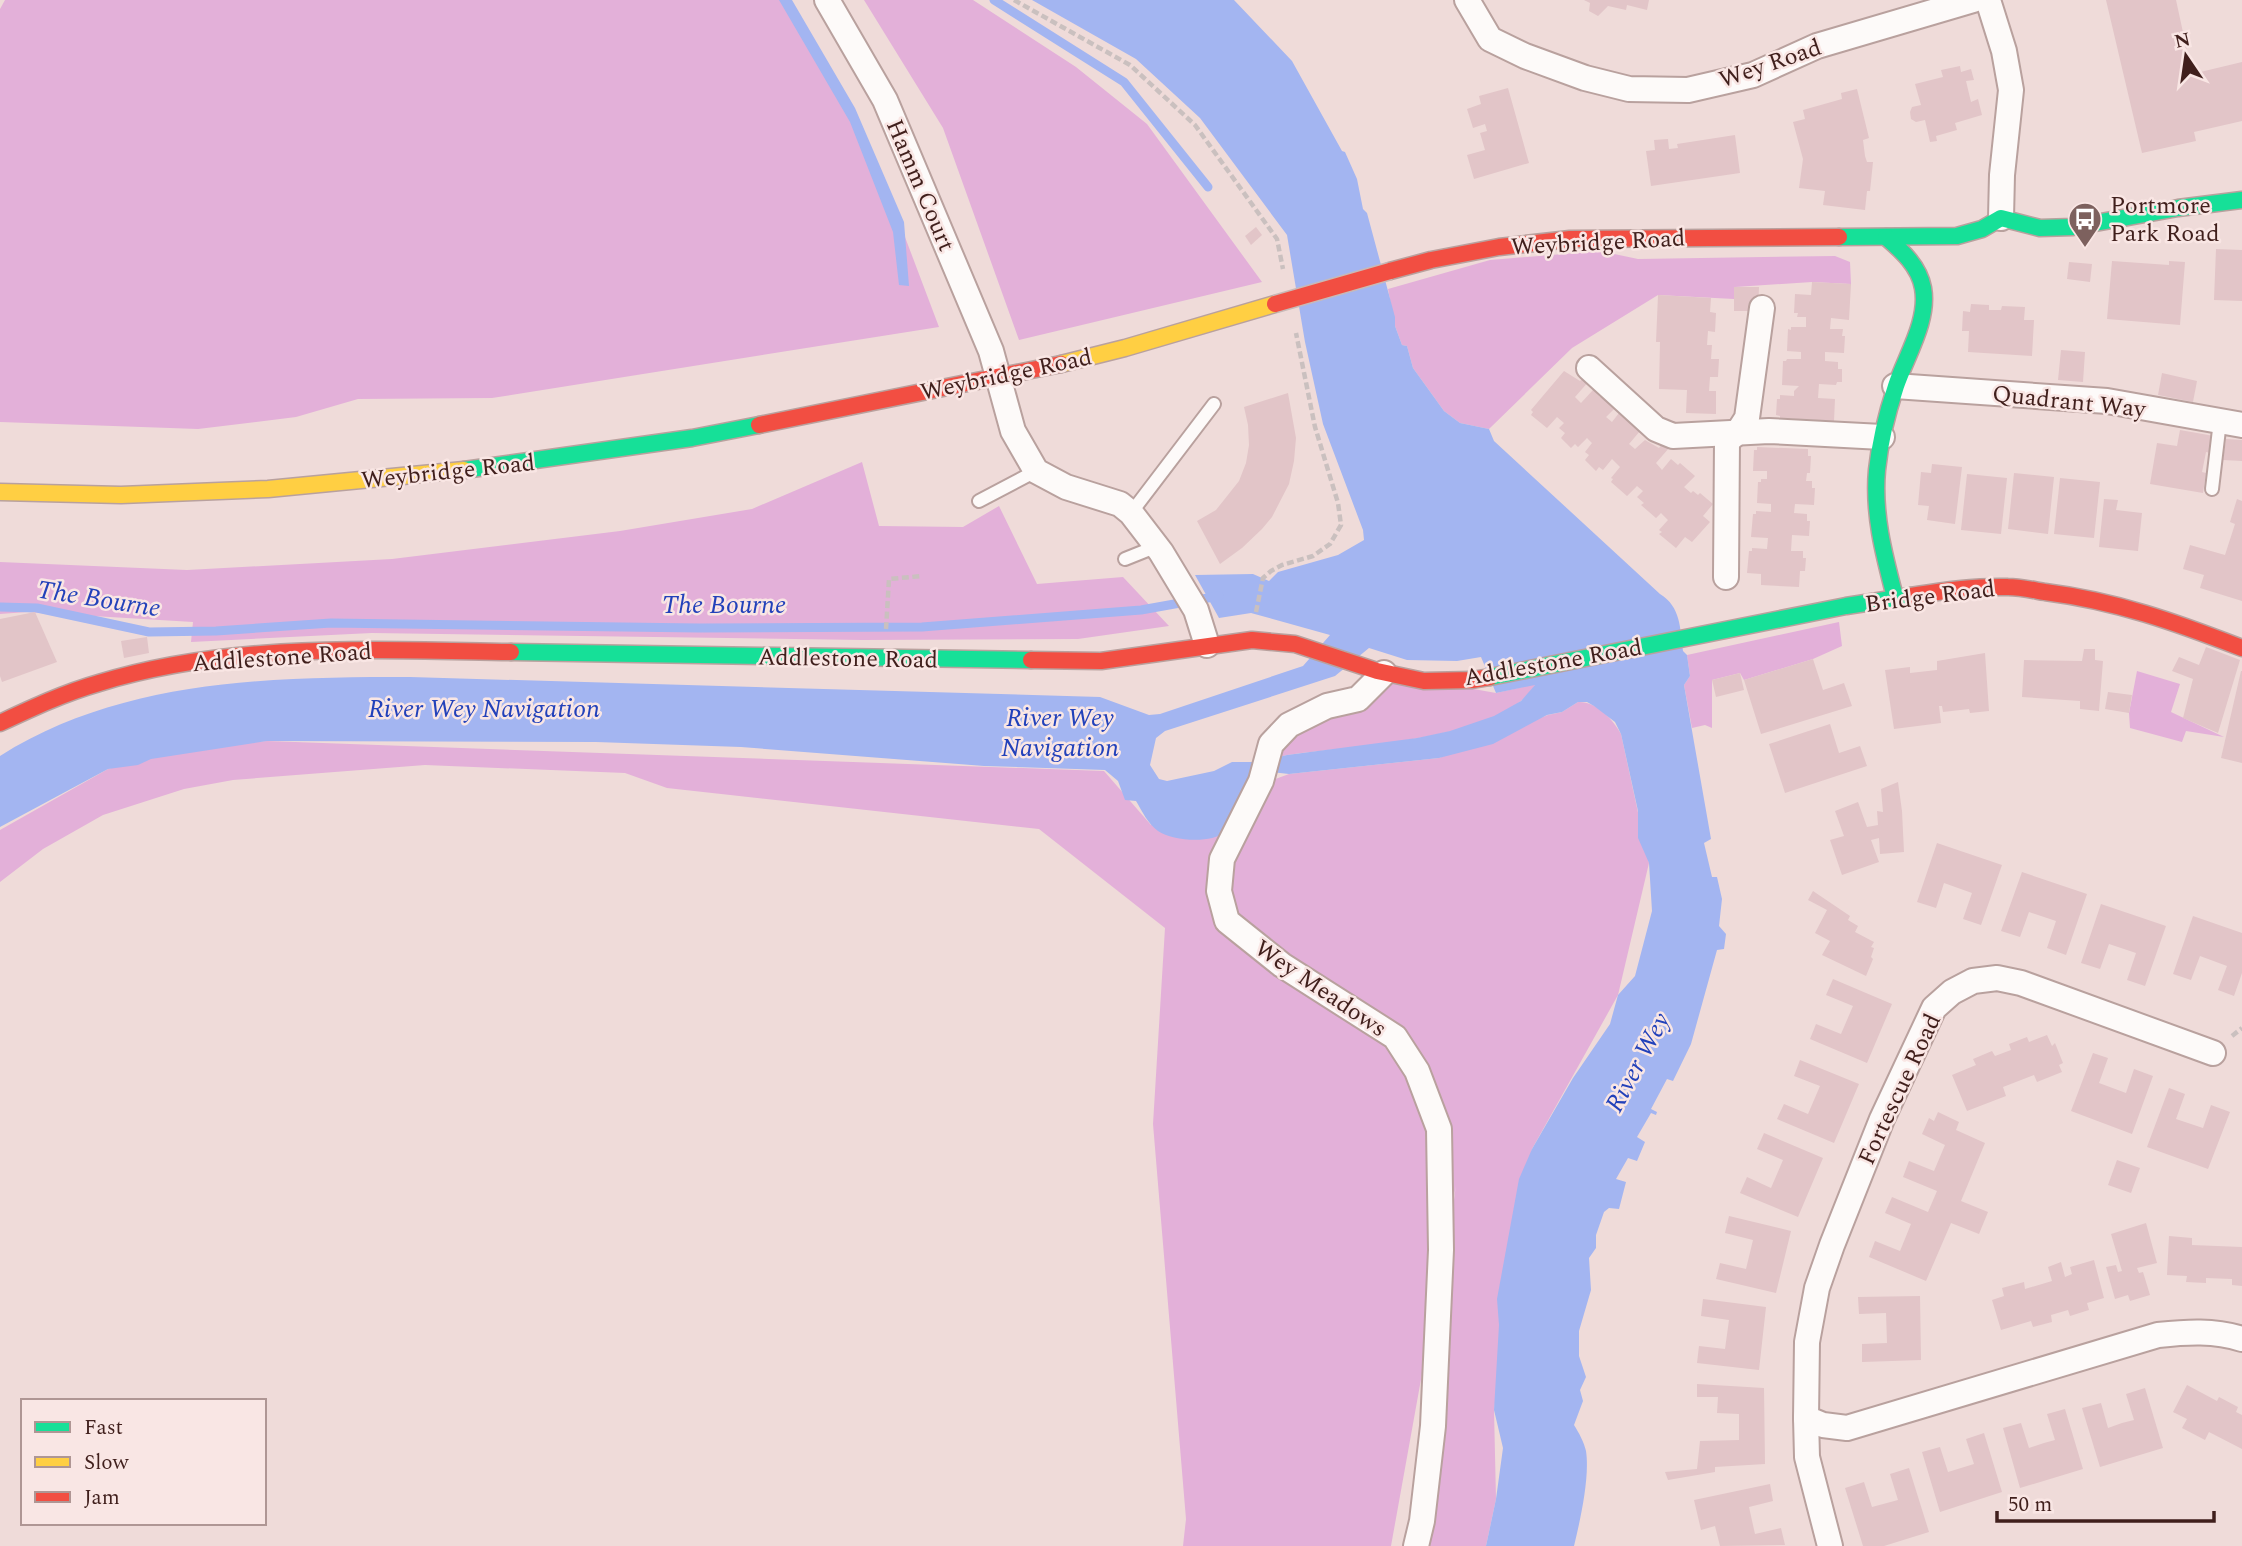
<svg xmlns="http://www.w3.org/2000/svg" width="2242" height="1546" font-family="Spectral,serif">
<rect width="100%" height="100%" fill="#efdbd9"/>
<g fill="#e3b0d9">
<polygon points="5,0 787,0 874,155 939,327 492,398 358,399 296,417 198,429 0,422 0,9"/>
<polygon points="864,0 973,0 1076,67 1147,124 1262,282 1019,340 943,128"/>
<polygon points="1600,251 1638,259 1835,256 1850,262 1851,284 1812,282 1735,287 1734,299 1658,295 1572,348 1489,429 1460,423 1444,411 1413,368 1407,346 1402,345 1395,326 1388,289 1490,260"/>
<polygon points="862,462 879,526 963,527 999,506 1037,584 1123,577 1169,626 1078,639 862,640 372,633 191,642 193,622 27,612 0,614 0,562 187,570 392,559 620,531 752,509"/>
<polygon points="1839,622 1842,646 1813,659 1744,680 1740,673 1712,680 1712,728 1705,725 1692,728 1684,685 1690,676 1687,655"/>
<polygon points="2137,671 2180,684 2171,712 2224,737 2186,731 2182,742 2130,728 2129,713"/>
<path d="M1384,673L1496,693L1536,684C1532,689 1527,696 1522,700C1474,741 1350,746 1287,755L1273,759L1271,744Z"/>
<path d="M1578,702C1596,701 1613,719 1621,734L1649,863L1618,995L1532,1149L1494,1410L1496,1499L1486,1546H1407L1456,1185L1391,1546H1183L1186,1519L1153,1124L1165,928L1039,829L667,788L625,773L425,765L233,780L184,789L103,815L43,849L0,882V830L108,769L181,748L267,741L1104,771L1151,825L1289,774L1439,758L1548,715L1562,712Z"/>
</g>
<g fill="#a3b5f1" fill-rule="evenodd">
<polygon points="779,0 792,0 855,108 904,222 909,286 899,285 893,232 850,122"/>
<path d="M1032,0H1234L1292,61L1342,151L1345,152L1357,179L1363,209L1367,213L1395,317V326L1402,345L1407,346L1413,368L1444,411L1460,423L1489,429L1494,441L1660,594C1681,607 1680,628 1683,651L1687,655L1690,676L1684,685L1711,839L1704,843L1712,877H1717L1722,899L1719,926L1726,934L1724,949L1717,950L1691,1044L1673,1081L1667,1079L1651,1109L1657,1112L1656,1115L1651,1113L1637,1137L1645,1142L1637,1161L1628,1158L1616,1179L1626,1182L1619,1209L1609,1208L1604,1212L1596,1235V1248L1589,1258L1591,1290L1579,1331V1356L1586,1377L1580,1390L1583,1401L1574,1425C1579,1433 1584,1442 1586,1451C1590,1477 1580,1521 1574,1546H1486L1496,1499L1503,1448L1494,1410L1499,1325L1497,1299L1519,1179L1532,1149L1573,1078L1610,1024L1618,995L1635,976L1652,911L1649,863L1638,838V811L1621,734L1615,722L1594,706L1587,702H1578L1562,712L1547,715L1493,744L1439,758L1289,774L1271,772C1260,787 1238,822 1225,832C1211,844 1173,841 1158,831C1148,824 1142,811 1136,801L1125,800L1118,781L1105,770L984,766L741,747L596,742L267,741L151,759L138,765L108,769L0,827V756C122,679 271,677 410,677L1100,697L1149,715L1160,714L1303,666L1330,635L1251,613L1219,618L1195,575L1253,574L1269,581L1278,572L1338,555L1364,540L1363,530L1323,424L1305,342L1287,235L1200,118L1136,59ZM1369,648L1407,660L1457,661L1481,657L1496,693L1535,685L1521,701L1494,716L1450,731L1417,738L1287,755L1259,762H1232L1214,771L1167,781L1159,779L1150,765L1156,738L1165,731L1335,676Z"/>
</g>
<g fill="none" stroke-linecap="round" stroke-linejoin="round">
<g stroke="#a3b5f1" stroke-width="9">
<polyline points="994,0 1124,82 1208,187"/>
<polyline points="0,607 37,608 149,632 216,631 331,623 699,628 922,627 1141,610 1219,596"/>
</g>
</g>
<g fill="#e2c5c8">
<polygon points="1584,0 1649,0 1647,10 1627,5 1626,10 1608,6 1598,16 1589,11 1590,3"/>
<polygon points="2106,0 2176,0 2192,74 2242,62 2242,121 2194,132 2196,141 2142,153"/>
<polygon points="1960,66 1961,72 1971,69 1974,80 1966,81 1971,102 1978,99 1982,115 1955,123 1957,130 1936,136 1937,141 1930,142 1925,120 1916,122 1911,119 1910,112 1912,107 1921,105 1915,84 1943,77 1941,70"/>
<polygon points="1508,88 1529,163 1474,179 1467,155 1485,150 1480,133 1487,131 1485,124 1473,128 1467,109 1481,104 1479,96"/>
<polygon points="1857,89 1869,138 1863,140 1865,156 1867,162 1873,162 1870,191 1867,191 1865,210 1823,205 1825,191 1799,188 1803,159 1793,122 1805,119 1803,110 1842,99 1841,93"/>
<polygon points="1735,135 1740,173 1651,186 1646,151 1655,150 1654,140 1668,139 1669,149 1678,148 1677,144"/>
<polygon points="1256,227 1262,235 1251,245 1245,236"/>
<polygon points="2216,249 2242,250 2242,301 2214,300"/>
<polygon points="2112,261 2169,265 2169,261 2185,262 2180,325 2107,319"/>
<polygon points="2069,262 2092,264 2090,282 2067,279"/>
<polygon points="1812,282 1851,284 1849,320 1831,318 1830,329 1843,329 1842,336 1845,336 1844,353 1825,352 1825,361 1838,362 1838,369 1842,369 1842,382 1837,382 1836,385 1819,384 1818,398 1835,399 1834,421 1780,418 1780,416 1776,415 1777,399 1780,399 1780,395 1794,396 1794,391 1799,386 1782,385 1783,361 1786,361 1787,359 1801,359 1801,352 1787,351 1788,329 1791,330 1791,327 1806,327 1806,317 1797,317 1798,313 1794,313 1795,294 1811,295"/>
<polygon points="1734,287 1759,287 1758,311 1734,311"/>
<polygon points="1658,295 1711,298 1710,312 1716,313 1715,332 1708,331 1707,345 1712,345 1711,359 1719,359 1718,377 1710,377 1709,391 1716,391 1716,414 1686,413 1687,390 1659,389 1660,342 1656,342"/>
<polygon points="1971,304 1989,305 1989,310 2001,310 2002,306 2025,307 2024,320 2034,320 2032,356 1968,352 1969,331 1962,331 1963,311 1970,312"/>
<polygon points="2061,350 2085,352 2083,382 2058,380"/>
<polygon points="1564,371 1580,381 1584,377 1589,381 1575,397 1581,403 1593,390 1600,397 1602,394 1616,407 1606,417 1612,422 1619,413 1625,419 1627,416 1640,431 1629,444 1635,449 1645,440 1659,448 1663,443 1669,448 1656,463 1662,470 1671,459 1678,465 1680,463 1695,476 1684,487 1691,493 1693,491 1698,495 1700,493 1713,504 1703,516 1710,522 1692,542 1685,537 1676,548 1659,534 1662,532 1659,530 1668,520 1661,513 1656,518 1641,505 1644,503 1637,497 1643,491 1637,486 1627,496 1611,482 1613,479 1611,478 1620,467 1612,459 1603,470 1599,467 1596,471 1585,460 1589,455 1585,452 1592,443 1587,438 1578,447 1575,444 1571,448 1561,438 1565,433 1559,428 1564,423 1557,417 1547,428 1531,415 1533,412 1531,410"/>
<polygon points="2162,373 2197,381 2193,402 2158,395"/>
<polygon points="1288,393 1296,438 1294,461 1289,484 1272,517 1262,529 1242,548 1220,564 1197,521 1216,510 1239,481 1246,463 1249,445 1248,425 1244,407"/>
<polygon points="2180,430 2214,436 2211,453 2206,452 2202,472 2206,473 2203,493 2150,484 2157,443 2177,446"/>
<polygon points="2226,439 2242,440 2242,461 2223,460"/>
<polygon points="1757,447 1808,449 1808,456 1811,456 1810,473 1807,473 1806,481 1812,481 1812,488 1815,488 1814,505 1795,504 1794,513 1807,514 1807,521 1810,521 1809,536 1792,535 1791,551 1803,551 1803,558 1806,558 1805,571 1800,571 1799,587 1761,585 1761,574 1747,573 1749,551 1752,551 1752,548 1767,549 1768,538 1751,537 1753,514 1756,514 1756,511 1771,512 1771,504 1757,503 1758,482 1761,482 1761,479 1767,479 1767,471 1753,471 1754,450 1757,450"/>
<polygon points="1932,464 1962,467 1955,524 1927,520 1929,506 1918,505 1921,472 1931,473"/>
<polygon points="2014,473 2054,477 2048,534 2008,529"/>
<polygon points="1967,474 2007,478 2001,534 1961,530"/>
<polygon points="2060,478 2100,482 2094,538 2054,534"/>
<polygon points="2104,499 2118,500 2116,510 2142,513 2138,551 2099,547"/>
<polygon points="2237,499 2242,501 2242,601 2200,588 2204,575 2183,569 2190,545 2225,555 2235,524 2230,522"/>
<polygon points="35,612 57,662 2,682 0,676 0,619"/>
<polygon points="147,637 149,653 124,658 121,641"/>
<polygon points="2206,647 2240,660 2218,733 2183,718 2193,679 2172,671 2179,657 2199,665"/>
<polygon points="2084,649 2095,649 2095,660 2103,661 2099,711 2080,709 2080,701 2022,697 2024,660 2082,661"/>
<polygon points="1985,653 1989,711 1970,713 1969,709 1943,712 1942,706 1939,706 1941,723 1894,729 1885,670 1910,667 1910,673 1937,670 1937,661"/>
<polygon points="1813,659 1823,690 1844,683 1852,706 1761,734 1744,680"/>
<polygon points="2241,671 2242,671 2242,763 2221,758"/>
<polygon points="1740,673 1744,690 1716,697 1712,680"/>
<polygon points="2108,692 2132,695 2129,713 2105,709"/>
<polygon points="1830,724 1839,753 1860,746 1867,766 1785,793 1769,744"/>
<polygon points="1898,782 1902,811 1904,852 1880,854 1879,838 1871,840 1879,862 1842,875 1830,840 1844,836 1835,811 1858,802 1867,827 1878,825 1877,811 1883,812 1881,789"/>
<polygon points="1937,843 2002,865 1981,925 1963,919 1972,893 1944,883 1936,908 1917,902"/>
<polygon points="2022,872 2087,894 2066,955 2047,948 2056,921 2029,912 2020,937 2001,931"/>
<polygon points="1813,891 1850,916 1848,920 1858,926 1855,932 1874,942 1871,947 1874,948 1871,957 1873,959 1866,976 1822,955 1830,941 1815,933 1827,910 1808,900"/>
<polygon points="2101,904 2166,926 2145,986 2127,980 2136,953 2109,944 2100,969 2081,963"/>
<polygon points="2193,916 2242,933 2242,973 2234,996 2218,990 2227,966 2200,956 2191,980 2173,974"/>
<polygon points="1833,979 1892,1004 1867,1063 1810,1039 1816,1024 1841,1034 1853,1006 1826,995"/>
<polygon points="2047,1035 2052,1046 2055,1043 2063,1063 2059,1065 2062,1072 2037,1082 2034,1075 2003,1087 2006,1096 1967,1111 1952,1075 1976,1065 1973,1059 1992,1051 1995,1056 2011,1050 2009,1044 2027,1037 2029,1042"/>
<polygon points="2093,1053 2108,1058 2099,1083 2126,1093 2134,1069 2153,1076 2132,1134 2071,1111"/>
<polygon points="1800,1060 1859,1084 1834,1143 1777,1119 1784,1104 1808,1114 1820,1086 1794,1076"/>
<polygon points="2169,1088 2185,1094 2176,1119 2203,1128 2211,1105 2230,1112 2208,1169 2147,1147"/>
<polygon points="1938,1112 1959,1122 1956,1130 1985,1143 1961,1201 1988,1212 1979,1234 1951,1223 1926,1281 1869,1257 1875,1241 1900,1251 1911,1224 1885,1213 1892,1197 1928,1212 1937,1191 1903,1177 1909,1161 1934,1171 1945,1145 1922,1134 1929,1118 1934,1121"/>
<polygon points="1764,1133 1823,1158 1798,1217 1740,1193 1747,1177 1771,1188 1783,1160 1757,1149"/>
<polygon points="2117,1160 2140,1168 2131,1193 2108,1185"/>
<polygon points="1729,1216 1791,1231 1776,1293 1716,1279 1720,1263 1746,1269 1753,1240 1725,1233"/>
<polygon points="2146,1223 2157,1263 2137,1268 2139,1273 2143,1272 2150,1295 2130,1301 2128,1295 2115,1299 2106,1267 2116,1265 2118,1272 2122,1271 2111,1234"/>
<polygon points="2169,1236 2192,1238 2192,1245 2242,1247 2242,1286 2232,1285 2232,1279 2206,1278 2206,1283 2186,1282 2187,1276 2167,1275"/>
<polygon points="2094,1260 2104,1298 2087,1303 2089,1310 2070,1316 2068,1310 2051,1315 2052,1322 2033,1327 2031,1321 2001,1330 1992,1300 2004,1296 2002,1288 2024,1282 2025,1289 2052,1281 2048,1267 2061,1262 2065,1277 2072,1274 2070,1267"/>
<polygon points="1920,1296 1921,1360 1862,1362 1862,1344 1887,1343 1886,1313 1859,1314 1858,1297"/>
<polygon points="1703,1299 1766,1307 1759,1370 1697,1363 1699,1346 1725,1349 1729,1320 1701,1316"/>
<polygon points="1697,1384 1764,1388 1765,1464 1715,1467 1715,1472 1668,1480 1665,1472 1697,1469 1700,1441 1739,1440 1739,1414 1717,1413 1718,1397 1697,1397"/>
<polygon points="2187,1385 2217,1401 2219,1397 2238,1407 2236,1412 2242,1415 2242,1449 2209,1432 2205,1440 2182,1428 2187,1419 2173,1412"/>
<polygon points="2145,1388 2163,1448 2100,1467 2082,1408 2101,1403 2108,1428 2122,1423 2134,1420 2126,1394"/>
<polygon points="2065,1409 2083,1469 2020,1488 2003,1428 2021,1423 2029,1448 2044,1443 2055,1440 2047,1414"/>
<polygon points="1984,1433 2002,1492 1940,1512 1922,1452 1940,1447 1948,1472 1974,1464 1966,1439"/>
<polygon points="1909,1468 1929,1532 1884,1546 1863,1546 1845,1488 1864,1482 1872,1507 1898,1500 1890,1474"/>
<polygon points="1770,1484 1773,1501 1749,1507 1755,1534 1781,1528 1785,1545 1720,1546 1715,1526 1701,1530 1694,1500"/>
</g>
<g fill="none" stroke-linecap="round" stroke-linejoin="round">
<defs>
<g id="lane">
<polyline points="2212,489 2220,421"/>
<polyline points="979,501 1036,471"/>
<polyline points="1131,513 1214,404"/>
<polyline points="1125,559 1155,547"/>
</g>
<g id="street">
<polyline points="827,0 885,100 991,351 1013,431 1036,471 1066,487 1120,504 1131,513 1161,552 1196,610 1207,645"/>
<polyline points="1467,0 1490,39 1525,56 1585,78 1629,89 1688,90 1753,75 1817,46 1973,0"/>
<polyline points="1988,0 2004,51 2011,90 2002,175 2001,218"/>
<polyline points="1589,368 1656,429 1673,436 1769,431 1882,437"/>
<polyline points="1895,386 2107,401 2242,425"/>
<polyline points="1726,577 1727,441 1738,432 1747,418 1762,308"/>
<polyline points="1384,673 1358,699 1327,706 1289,725 1271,744 1261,781 1222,859 1219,891 1227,921 1282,965 1395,1037 1417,1071 1439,1129 1441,1250 1433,1426 1422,1521 1416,1546"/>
<path d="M2213,1053L2021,983L1997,978L1973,981L1952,992L1934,1008L1882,1119L1832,1245L1817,1288L1807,1342L1806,1418L1823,1425L1847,1428L2158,1335C2186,1332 2215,1330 2242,1339"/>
<polyline points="1806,1418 1807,1457 1830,1546"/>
</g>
<g id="fast">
<polyline points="1839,237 1957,236 1982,229 2001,218 2040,228 2073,227 2178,208 2242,200"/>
<path d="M1886,237C1902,251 1919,266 1923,288C1929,321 1906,356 1896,386C1887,413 1880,441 1877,470C1873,514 1884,555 1895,597"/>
<polyline points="464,470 692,438 759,425"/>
<polyline points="511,652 1031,660"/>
<polyline points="1490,677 1846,606 1911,596"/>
</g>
<g id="slow">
<polyline points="1061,364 1125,348 1275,304"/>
<polyline points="0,492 121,495 268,489 464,470"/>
</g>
<g id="jam">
<polyline points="1390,271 1431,260 1499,247 1570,239 1839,237"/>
<polyline points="759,425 1061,364"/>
<path d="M1911,596C1943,591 1975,586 2008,587C2020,587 2033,590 2045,592C2116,601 2175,622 2242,648"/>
<polyline points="1031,660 1101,661 1252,640 1295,644 1377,671 1424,681 1472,680 1490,677"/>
<path d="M0,723C32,708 64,693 99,683C232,642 374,650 511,652"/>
</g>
</defs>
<use href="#lane" stroke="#b9a19e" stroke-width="16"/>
<use href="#street" stroke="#b9a19e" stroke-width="28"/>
<use href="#fast" stroke="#b9a19e" stroke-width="19"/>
<use href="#slow" stroke="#b9a19e" stroke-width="19"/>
<use href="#jam" stroke="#b9a19e" stroke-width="19"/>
<g stroke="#cac0bf" stroke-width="4.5" stroke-dasharray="7 3.5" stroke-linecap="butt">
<polyline points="1014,0 1130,65 1195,125 1277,239 1283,269"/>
<polyline points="1256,612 1263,578 1271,571 1282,565 1313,556 1330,544 1341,525 1338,503 1315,427 1296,333"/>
<polyline points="886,629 889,579 922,576"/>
<polyline points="2232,1036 2242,1028"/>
</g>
<use href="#lane" stroke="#fdfaf9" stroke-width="12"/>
<use href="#street" stroke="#fdfaf9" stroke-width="24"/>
<use href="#fast" stroke="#16e098" stroke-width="16"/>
<use href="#slow" stroke="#ffcf43" stroke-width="16"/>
<use href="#jam" stroke="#f24e42" stroke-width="16"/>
<defs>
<polyline id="jam-bridge" points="1275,304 1390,271"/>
</defs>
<use href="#jam-bridge" stroke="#c8b9b7" stroke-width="19" stroke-linecap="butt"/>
<use href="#jam-bridge" stroke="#f24e42" stroke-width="16"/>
</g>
<defs>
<symbol id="bus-pin" viewBox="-11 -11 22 30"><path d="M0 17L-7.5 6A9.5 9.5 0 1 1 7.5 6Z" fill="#7d615e" stroke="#f9e6e4"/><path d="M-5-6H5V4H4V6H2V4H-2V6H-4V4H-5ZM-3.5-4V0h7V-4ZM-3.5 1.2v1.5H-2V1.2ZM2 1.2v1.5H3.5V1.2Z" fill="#fff"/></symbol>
</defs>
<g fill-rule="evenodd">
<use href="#bus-pin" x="2066" y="200" width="38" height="52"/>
</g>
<g text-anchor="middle" stroke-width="5" stroke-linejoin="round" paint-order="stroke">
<g font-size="24" fill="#401f1c" stroke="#f9e6e4">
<text transform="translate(1770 63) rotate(-19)" y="8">Wey Road</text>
<text transform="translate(921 185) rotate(67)" y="8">Hamm Court</text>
<text transform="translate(1598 242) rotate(-3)" y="8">Weybridge Road</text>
<text transform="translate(1006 374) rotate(-12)" y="8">Weybridge Road</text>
<text transform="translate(2069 401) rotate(6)" y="8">Quadrant Way</text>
<text transform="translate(448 471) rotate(-6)" y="8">Weybridge Road</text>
<text transform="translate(1930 596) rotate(-7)" y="8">Bridge Road</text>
<text transform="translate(282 657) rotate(-4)" y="8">Addlestone Road</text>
<text transform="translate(848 658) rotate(1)" y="8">Addlestone Road</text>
<text transform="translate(1553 662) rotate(-10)" y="8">Addlestone Road</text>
<text transform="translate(1321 988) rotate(34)" y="8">Wey Meadows</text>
<text transform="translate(1899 1089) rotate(-65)" y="8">Fortescue Road</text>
</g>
<g font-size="24" fill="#401f1c" stroke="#f9e6e4" text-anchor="start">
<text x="2110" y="213">Portmore<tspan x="2110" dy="28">Park Road</tspan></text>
</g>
<g font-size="26" font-style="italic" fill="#2241ba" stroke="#f9e6e4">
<text transform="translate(99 598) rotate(9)" y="9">The Bourne</text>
<text x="724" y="613">The Bourne</text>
<text x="484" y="717">River Wey Navigation</text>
<text x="1060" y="726">River Wey<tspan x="1060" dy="30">Navigation</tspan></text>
<text transform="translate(1637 1062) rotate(-62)" y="9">River Wey</text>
</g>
</g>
<rect x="21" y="1399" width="245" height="126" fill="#f9e6e4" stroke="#af9694" stroke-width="2"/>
<rect x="35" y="1422" width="35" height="10" fill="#16e098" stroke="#af9694" stroke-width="2"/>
<text x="84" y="1434" font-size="21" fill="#401f1c">Fast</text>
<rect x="35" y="1457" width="35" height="10" fill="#ffcf43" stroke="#af9694" stroke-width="2"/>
<text x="84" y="1469" font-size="21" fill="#401f1c">Slow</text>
<rect x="35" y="1492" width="35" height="10" fill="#f24e42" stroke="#af9694" stroke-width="2"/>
<text x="84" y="1504" font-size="21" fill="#401f1c">Jam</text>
<g transform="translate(2186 56) rotate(347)" stroke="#f9e6e4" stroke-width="5" paint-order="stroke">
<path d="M0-5L12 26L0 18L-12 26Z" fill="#401f1c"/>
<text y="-10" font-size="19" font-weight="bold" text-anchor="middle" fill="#401f1c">N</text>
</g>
<path d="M1997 1511v10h217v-10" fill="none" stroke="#401f1c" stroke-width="3.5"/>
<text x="2008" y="1511" font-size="21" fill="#401f1c" stroke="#f9e6e4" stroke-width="5" paint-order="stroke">50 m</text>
</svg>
